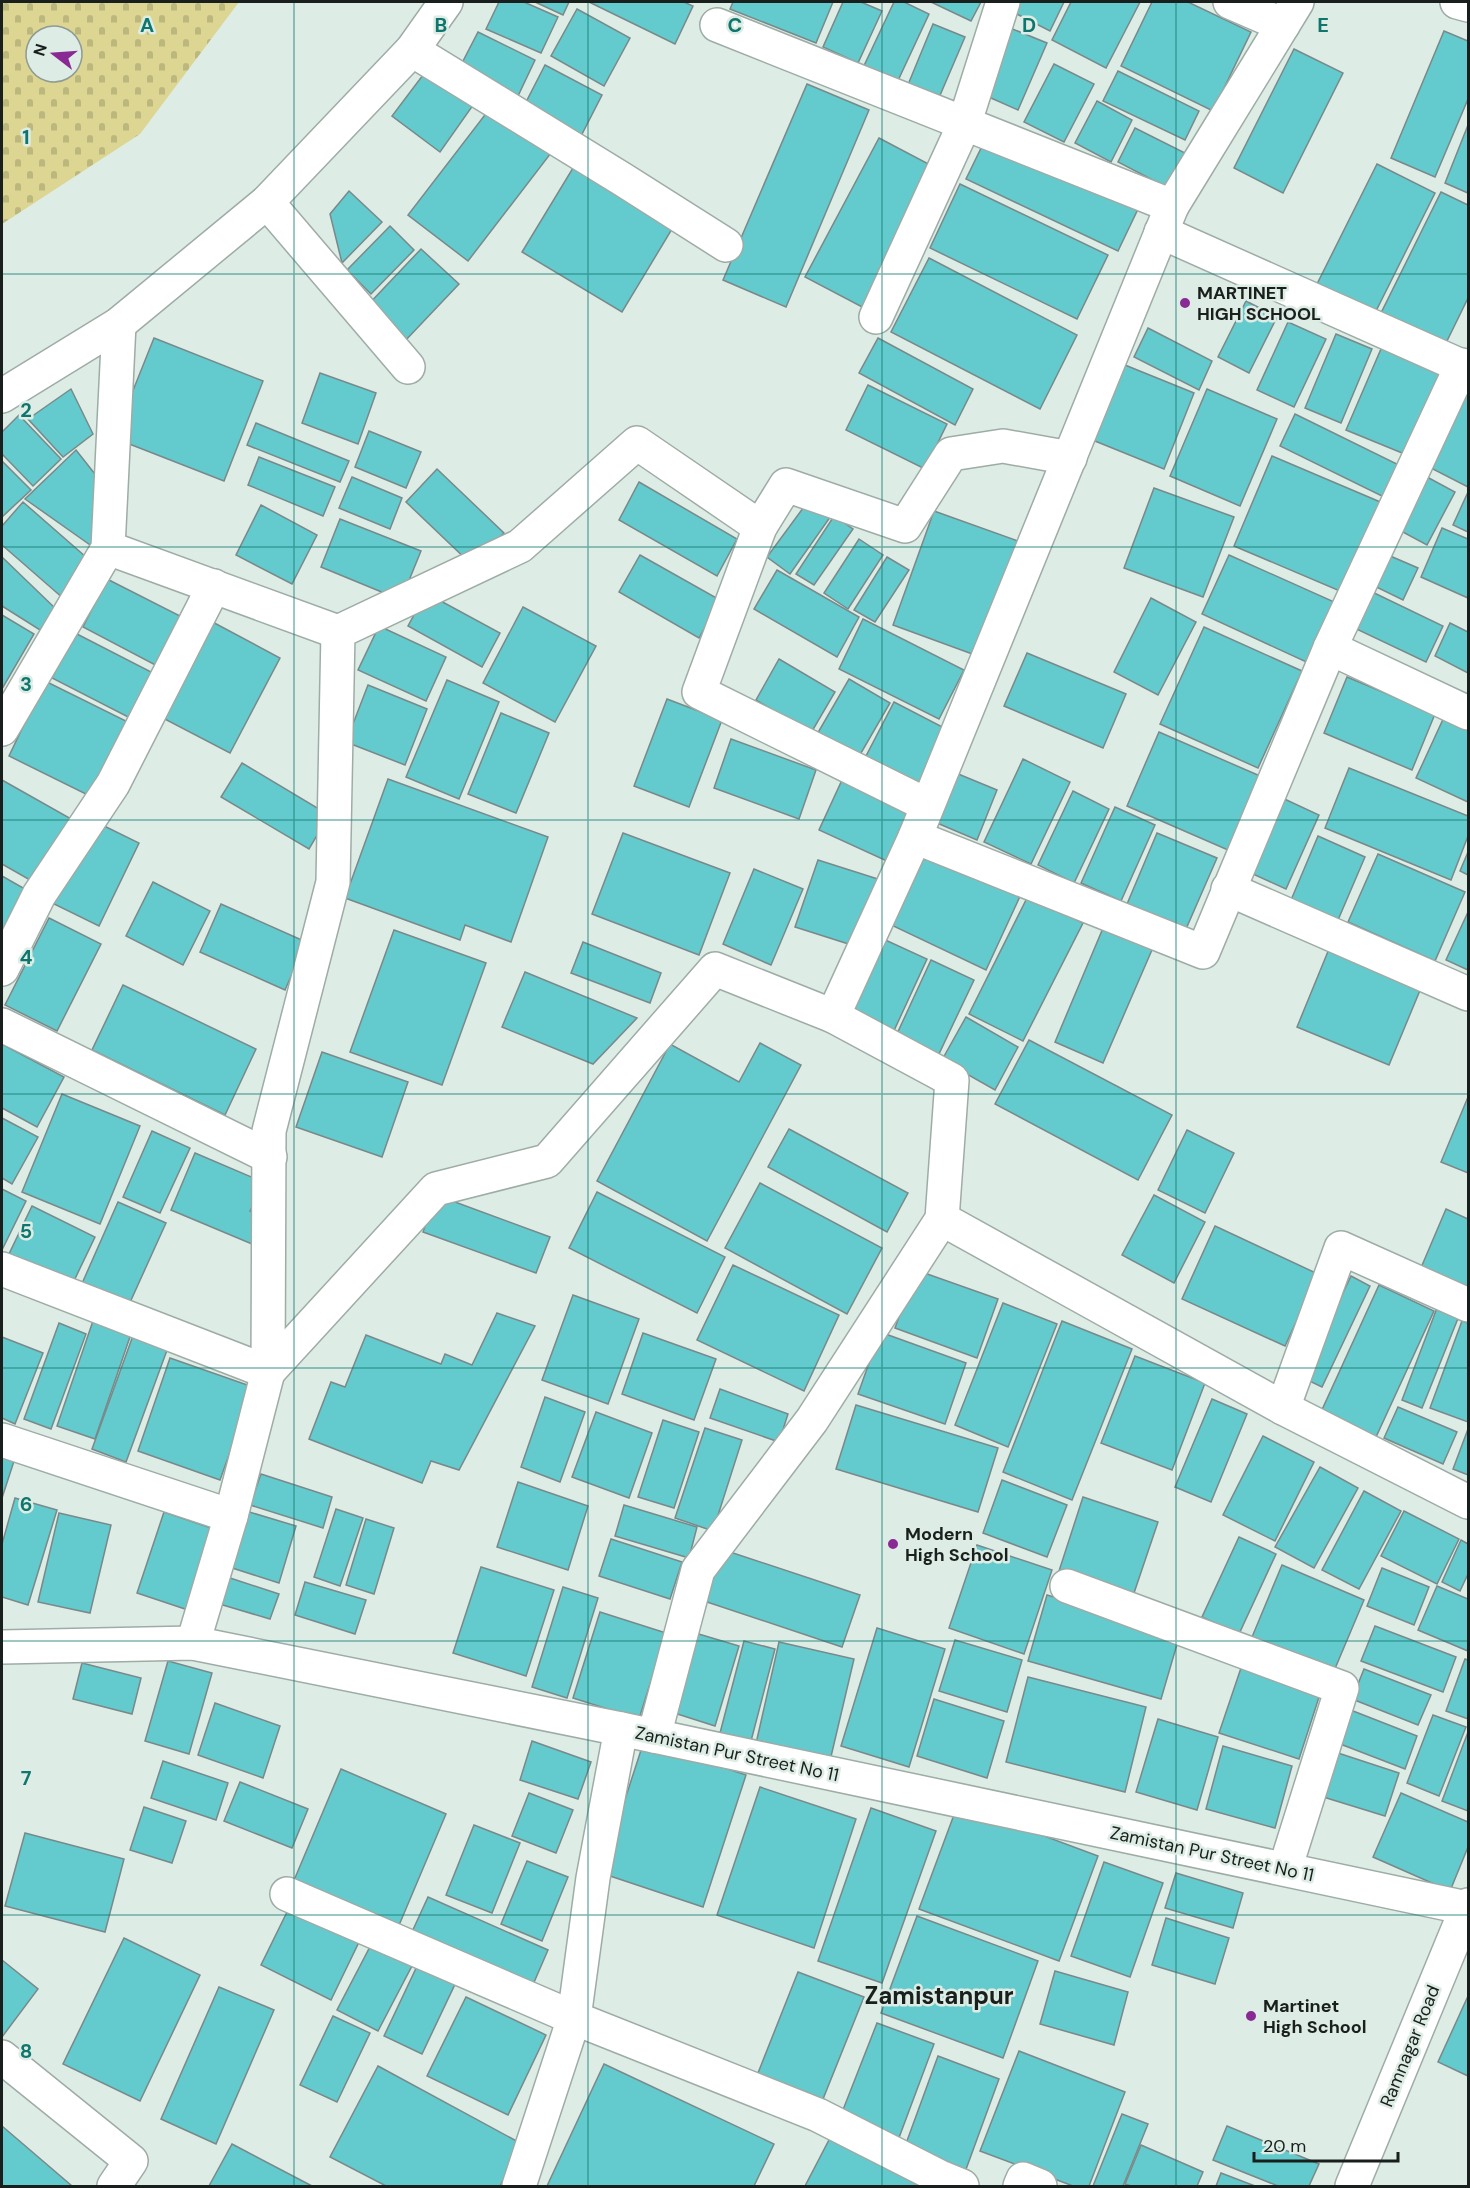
<svg xmlns="http://www.w3.org/2000/svg" width="1470" height="2188" font-family="'DM Sans',sans-serif">
<defs>
<pattern id="cemetery-stones" width="16" height="16" patternUnits="userSpaceOnUse" patternTransform="scale(1.5)"><rect width="16" height="16" fill="#dcd692"/><path d="M2 7V4a2 2 0 0 1 4 0v3zM10 15v-3a2 2 0 0 1 4 0v3z" fill="#bcb77d"/></pattern>
</defs>
<rect width="100%" height="100%" fill="#ddece5"/>
<path fill="url(#cemetery-stones)" fill-rule="evenodd" d="M2,2H239L140,134L2,224ZM36,36H72V72H36Z"/>
<g fill="#63cacd" stroke="#798989" stroke-width="1.5">
<polygon points="499,2 524,2 558,17 541,53 486,29"/>
<polygon points="535,2 569,2 563,15"/>
<polygon points="589,2 684,2 693,6 675,44"/>
<polygon points="733,2 833,2 816,43 730,9"/>
<polygon points="843,2 861,2 882,11 858,63 823,47"/>
<polygon points="894,2 904,2 929,14 895,87 862,70"/>
<polygon points="931,2 981,2 971,21"/>
<polygon points="1015,2 1064,2 1050,31 1011,11"/>
<polygon points="1071,2 1140,2 1106,68 1052,40"/>
<polygon points="1152,2 1188,2 1251,32 1213,111 1121,66"/>
<polygon points="577,9 630,38 604,86 551,56"/>
<polygon points="933,24 965,37 938,100 907,87"/>
<polygon points="1010,28 1047,43 1018,110 982,94"/>
<polygon points="1444,31 1468,41 1468,99 1435,177 1391,158"/>
<polygon points="478,32 535,60 518,96 460,67"/>
<polygon points="1294,49 1343,73 1283,193 1234,168"/>
<polygon points="1054,64 1094,84 1064,142 1024,122"/>
<polygon points="545,65 602,95 580,138 523,108"/>
<polygon points="429,67 476,101 440,152 392,116"/>
<polygon points="1118,71 1199,111 1185,140 1103,101"/>
<polygon points="807,84 869,110 786,307 723,280"/>
<polygon points="1097,101 1132,120 1111,162 1075,143"/>
<polygon points="491,107 551,153 468,261 408,215"/>
<polygon points="1468,125 1468,193 1445,183"/>
<polygon points="1135,128 1189,155 1172,190 1118,162"/>
<polygon points="987,136 1138,209 1118,251 966,179"/>
<polygon points="879,138 938,169 864,308 805,277"/>
<polygon points="576,163 675,224 622,312 522,252"/>
<polygon points="1377,164 1435,193 1372,319 1314,290"/>
<polygon points="960,184 1108,255 1077,319 930,248"/>
<polygon points="349,191 382,222 342,263 330,214"/>
<polygon points="1441,192 1468,205 1468,298 1445,345 1381,313"/>
<polygon points="390,226 414,250 371,294 347,270"/>
<polygon points="421,249 459,284 404,342 366,307"/>
<polygon points="929,258 1077,335 1040,409 891,332"/>
<polygon points="1246,301 1277,317 1249,373 1218,357"/>
<polygon points="1288,322 1326,339 1294,407 1257,390"/>
<polygon points="1148,328 1212,361 1199,390 1134,357"/>
<polygon points="1336,334 1372,349 1341,423 1305,408"/>
<polygon points="154,338 263,381 224,481 114,438"/>
<polygon points="878,338 973,389 955,425 859,373"/>
<polygon points="1384,342 1445,368 1407,455 1346,430"/>
<polygon points="1120,363 1194,393 1164,469 1090,439"/>
<polygon points="320,373 376,393 358,444 302,423"/>
<polygon points="868,385 947,424 925,469 846,430"/>
<polygon points="71,389 93,434 63,457 28,419"/>
<polygon points="1207,389 1277,419 1240,506 1170,476"/>
<polygon points="1461,391 1468,394 1468,487 1425,465"/>
<polygon points="1295,414 1403,467 1388,499 1280,446"/>
<polygon points="19,415 61,459 33,486 2,454 2,432"/>
<polygon points="256,423 349,461 340,482 247,445"/>
<polygon points="369,431 421,452 406,488 355,467"/>
<polygon points="76,450 102,483 93,547 25,499"/>
<polygon points="1272,456 1385,504 1347,594 1234,546"/>
<polygon points="259,457 335,487 323,516 248,485"/>
<polygon points="2,461 31,490 2,517"/>
<polygon points="437,469 504,533 472,565 406,502"/>
<polygon points="352,477 402,498 390,529 339,508"/>
<polygon points="1427,477 1455,492 1427,545 1399,530"/>
<polygon points="639,482 737,539 717,576 619,520"/>
<polygon points="1154,488 1234,517 1203,597 1124,568"/>
<polygon points="1468,492 1468,532 1453,525"/>
<polygon points="809,500 831,516 790,574 767,557"/>
<polygon points="23,502 94,564 64,599 2,545 2,526"/>
<polygon points="261,505 317,535 292,584 236,555"/>
<polygon points="934,511 1032,546 986,659 893,625"/>
<polygon points="834,516 853,529 814,585 796,574"/>
<polygon points="340,519 421,551 401,600 321,567"/>
<polygon points="1442,528 1468,539 1468,598 1421,577"/>
<polygon points="859,539 883,555 848,609 824,593"/>
<polygon points="1381,552 1418,568 1403,600 1368,583"/>
<polygon points="640,555 720,600 699,638 619,592"/>
<polygon points="1229,555 1341,605 1313,665 1202,614"/>
<polygon points="2,557 56,609 40,630 2,606"/>
<polygon points="887,557 909,570 875,622 854,610"/>
<polygon points="777,570 859,617 837,657 754,609"/>
<polygon points="107,579 186,619 161,668 83,627"/>
<polygon points="1366,589 1443,626 1426,662 1350,626"/>
<polygon points="426,593 500,633 482,667 408,626"/>
<polygon points="1151,598 1196,622 1158,695 1114,672"/>
<polygon points="523,607 596,646 555,722 483,683"/>
<polygon points="2,615 34,634 2,689"/>
<polygon points="205,618 280,658 230,753 155,714"/>
<polygon points="863,619 964,670 939,719 839,669"/>
<polygon points="1450,623 1468,632 1468,673 1435,656"/>
<polygon points="379,626 446,657 426,701 358,670"/>
<polygon points="1204,627 1302,671 1258,768 1160,724"/>
<polygon points="75,633 157,675 134,720 52,678"/>
<polygon points="1027,653 1126,694 1103,748 1004,706"/>
<polygon points="779,659 835,692 811,733 756,700"/>
<polygon points="1347,677 1435,714 1412,770 1324,733"/>
<polygon points="849,679 890,703 857,760 816,736"/>
<polygon points="447,680 499,702 459,799 406,777"/>
<polygon points="45,681 134,725 98,800 9,756"/>
<polygon points="368,685 427,709 405,765 346,742"/>
<polygon points="667,699 722,720 689,807 634,786"/>
<polygon points="894,702 954,733 925,789 865,758"/>
<polygon points="501,713 549,733 516,813 468,794"/>
<polygon points="1445,715 1468,725 1468,802 1416,778"/>
<polygon points="1159,732 1260,776 1228,850 1127,806"/>
<polygon points="731,739 816,770 799,819 714,788"/>
<polygon points="1023,759 1070,782 1031,864 984,842"/>
<polygon points="242,763 329,815 309,849 221,797"/>
<polygon points="1349,768 1468,816 1468,836 1451,880 1325,828"/>
<polygon points="951,771 997,790 977,840 930,820"/>
<polygon points="388,779 548,837 511,942 465,925 460,940 345,898"/>
<polygon points="2,780 73,820 37,884 2,864"/>
<polygon points="842,780 912,814 889,862 819,830"/>
<polygon points="1073,791 1109,809 1074,883 1038,865"/>
<polygon points="1278,796 1319,815 1286,889 1244,870"/>
<polygon points="1115,807 1155,825 1121,901 1081,883"/>
<polygon points="92,820 139,843 99,926 52,903"/>
<polygon points="623,833 730,873 699,955 592,914"/>
<polygon points="1157,833 1217,858 1186,929 1127,904"/>
<polygon points="1318,836 1365,857 1338,920 1291,900"/>
<polygon points="923,845 1022,892 986,970 887,923"/>
<polygon points="1468,852 1468,875 1460,871"/>
<polygon points="1378,854 1465,892 1435,961 1348,922"/>
<polygon points="818,860 881,880 858,947 795,927"/>
<polygon points="754,869 803,889 771,965 723,944"/>
<polygon points="2,876 32,893 2,948"/>
<polygon points="153,882 210,911 183,965 126,936"/>
<polygon points="1028,896 1083,923 1023,1041 969,1014"/>
<polygon points="221,904 306,942 285,990 200,952"/>
<polygon points="1468,912 1468,970 1446,960"/>
<polygon points="49,918 101,944 57,1031 5,1005"/>
<polygon points="1106,921 1155,943 1103,1063 1055,1042"/>
<polygon points="394,930 486,963 442,1085 350,1052"/>
<polygon points="881,938 927,959 892,1035 846,1014"/>
<polygon points="583,942 661,973 650,1003 571,973"/>
<polygon points="1329,949 1421,988 1389,1065 1297,1027"/>
<polygon points="931,960 974,980 938,1056 896,1036"/>
<polygon points="525,972 637,1018 593,1064 502,1027"/>
<polygon points="123,985 256,1049 225,1115 92,1050"/>
<polygon points="966,1017 1018,1047 995,1090 942,1060"/>
<polygon points="1029,1040 1172,1115 1138,1180 995,1104"/>
<polygon points="760,1043 801,1065 707,1241 597,1181 670,1044 739,1082"/>
<polygon points="2,1044 64,1077 37,1127 2,1108"/>
<polygon points="322,1052 408,1082 382,1157 296,1127"/>
<polygon points="62,1094 140,1126 100,1224 22,1192"/>
<polygon points="1468,1097 1468,1173 1441,1162"/>
<polygon points="2,1118 38,1137 12,1184 2,1178"/>
<polygon points="789,1129 908,1193 887,1232 768,1167"/>
<polygon points="1187,1130 1234,1153 1205,1213 1158,1190"/>
<polygon points="152,1131 190,1148 160,1213 123,1197"/>
<polygon points="195,1153 263,1182 250,1211 264,1217 252,1244 171,1210"/>
<polygon points="760,1183 882,1248 847,1314 725,1248"/>
<polygon points="2,1189 26,1201 2,1250"/>
<polygon points="597,1192 725,1257 697,1313 569,1248"/>
<polygon points="436,1195 550,1237 536,1273 423,1232"/>
<polygon points="1154,1195 1205,1222 1174,1283 1122,1255"/>
<polygon points="118,1202 166,1223 127,1309 80,1288"/>
<polygon points="32,1206 95,1237 72,1285 9,1254"/>
<polygon points="1446,1209 1468,1219 1468,1286 1467,1290 1420,1270"/>
<polygon points="1215,1226 1318,1274 1285,1346 1182,1299"/>
<polygon points="733,1265 839,1315 804,1391 697,1340"/>
<polygon points="916,1270 998,1299 977,1358 895,1328"/>
<polygon points="1351,1276 1370,1286 1322,1387 1303,1378"/>
<polygon points="1379,1285 1434,1311 1376,1437 1321,1412"/>
<polygon points="573,1295 639,1319 608,1404 542,1380"/>
<polygon points="1003,1303 1057,1324 1008,1447 955,1425"/>
<polygon points="1437,1308 1459,1316 1422,1408 1402,1400"/>
<polygon points="497,1313 535,1326 459,1470 431,1461 422,1483 309,1439 331,1382 345,1387 366,1335 441,1364 445,1354 472,1365"/>
<polygon points="94,1318 132,1331 95,1439 57,1426"/>
<polygon points="1062,1321 1132,1349 1072,1500 1003,1472"/>
<polygon points="1462,1321 1468,1323 1468,1422 1430,1408"/>
<polygon points="59,1323 86,1334 51,1429 24,1419"/>
<polygon points="135,1330 170,1342 126,1462 92,1449"/>
<polygon points="880,1332 966,1363 945,1424 858,1394"/>
<polygon points="643,1333 716,1359 694,1420 622,1394"/>
<polygon points="2,1337 43,1353 15,1424 2,1418"/>
<polygon points="1135,1356 1205,1383 1172,1470 1101,1443"/>
<polygon points="170,1358 253,1387 220,1480 138,1451"/>
<polygon points="720,1389 788,1414 779,1442 710,1418"/>
<polygon points="545,1397 585,1412 560,1482 521,1467"/>
<polygon points="1212,1399 1247,1414 1211,1502 1175,1487"/>
<polygon points="856,1405 998,1448 978,1512 836,1469"/>
<polygon points="1398,1407 1457,1432 1443,1464 1384,1438"/>
<polygon points="596,1412 652,1433 629,1498 572,1477"/>
<polygon points="663,1420 699,1432 674,1508 638,1497"/>
<polygon points="705,1428 742,1440 713,1531 675,1518"/>
<polygon points="1468,1429 1468,1475 1453,1469"/>
<polygon points="1263,1436 1314,1462 1275,1541 1223,1515"/>
<polygon points="2,1450 16,1455 2,1498"/>
<polygon points="1320,1467 1358,1488 1314,1568 1275,1547"/>
<polygon points="261,1474 332,1497 323,1528 250,1505"/>
<polygon points="1002,1480 1067,1505 1047,1557 983,1533"/>
<polygon points="518,1482 588,1506 568,1570 497,1547"/>
<polygon points="1364,1491 1401,1511 1359,1589 1322,1570"/>
<polygon points="1083,1497 1158,1522 1133,1596 1059,1571"/>
<polygon points="15,1498 57,1510 28,1605 2,1597 2,1544"/>
<polygon points="624,1505 697,1527 689,1558 615,1536"/>
<polygon points="336,1509 363,1518 340,1586 314,1577"/>
<polygon points="246,1511 296,1526 279,1583 229,1567"/>
<polygon points="1404,1511 1459,1539 1437,1584 1381,1556"/>
<polygon points="164,1512 217,1530 191,1611 137,1593"/>
<polygon points="59,1513 111,1525 90,1613 38,1602"/>
<polygon points="366,1519 394,1528 374,1594 346,1585"/>
<polygon points="1239,1537 1276,1554 1239,1634 1202,1617"/>
<polygon points="611,1539 682,1562 670,1599 599,1576"/>
<polygon points="1461,1540 1468,1544 1468,1574 1460,1591 1442,1582"/>
<polygon points="977,1545 1052,1570 1024,1654 949,1628"/>
<polygon points="718,1548 860,1595 842,1647 701,1600"/>
<polygon points="1282,1565 1364,1600 1334,1671 1252,1637"/>
<polygon points="481,1567 554,1590 526,1676 453,1653"/>
<polygon points="1382,1568 1429,1587 1414,1625 1367,1606"/>
<polygon points="224,1576 279,1594 270,1619 216,1603"/>
<polygon points="305,1582 366,1600 355,1634 295,1615"/>
<polygon points="1437,1586 1468,1599 1468,1651 1418,1630"/>
<polygon points="563,1587 598,1598 567,1698 532,1687"/>
<polygon points="1047,1595 1180,1634 1161,1699 1028,1661"/>
<polygon points="600,1612 666,1633 639,1719 573,1698"/>
<polygon points="1375,1626 1456,1657 1443,1692 1361,1661"/>
<polygon points="877,1628 945,1649 909,1767 841,1746"/>
<polygon points="692,1632 739,1646 715,1726 668,1711"/>
<polygon points="955,1640 1022,1660 1007,1712 939,1691"/>
<polygon points="744,1641 775,1649 751,1741 720,1733"/>
<polygon points="779,1642 854,1659 829,1765 755,1748"/>
<polygon points="1465,1659 1468,1660 1468,1719 1446,1711"/>
<polygon points="168,1661 212,1673 189,1754 145,1741"/>
<polygon points="82,1663 141,1678 132,1714 73,1699"/>
<polygon points="1242,1665 1321,1691 1299,1759 1219,1733"/>
<polygon points="1364,1669 1431,1695 1418,1725 1352,1699"/>
<polygon points="1028,1677 1146,1707 1125,1792 1006,1762"/>
<polygon points="934,1699 1004,1721 987,1778 917,1756"/>
<polygon points="215,1703 280,1726 263,1778 198,1755"/>
<polygon points="1348,1709 1417,1736 1405,1769 1335,1742"/>
<polygon points="1433,1715 1466,1727 1439,1796 1407,1783"/>
<polygon points="1158,1719 1218,1737 1197,1810 1136,1792"/>
<polygon points="1468,1732 1468,1811 1442,1801"/>
<polygon points="532,1741 591,1762 578,1799 520,1780"/>
<polygon points="644,1741 746,1775 703,1907 601,1873"/>
<polygon points="1223,1746 1292,1766 1275,1828 1206,1809"/>
<polygon points="1335,1752 1399,1773 1385,1816 1320,1796"/>
<polygon points="163,1761 228,1783 216,1820 151,1798"/>
<polygon points="341,1769 446,1814 397,1930 292,1885"/>
<polygon points="240,1782 308,1809 292,1848 224,1821"/>
<polygon points="760,1787 856,1819 814,1948 717,1915"/>
<polygon points="529,1793 573,1810 556,1853 512,1836"/>
<polygon points="1401,1793 1468,1822 1468,1847 1450,1891 1373,1857"/>
<polygon points="958,1804 1098,1856 1059,1961 919,1909"/>
<polygon points="144,1807 186,1821 172,1863 130,1850"/>
<polygon points="871,1808 936,1831 882,1983 818,1961"/>
<polygon points="474,1825 520,1843 492,1913 446,1895"/>
<polygon points="25,1833 124,1859 105,1932 5,1906"/>
<polygon points="527,1861 568,1877 542,1941 501,1924"/>
<polygon points="1104,1862 1163,1883 1130,1977 1071,1956"/>
<polygon points="1176,1873 1243,1893 1233,1928 1165,1908"/>
<polygon points="428,1897 548,1950 532,1987 411,1934"/>
<polygon points="289,1908 359,1942 331,2000 261,1965"/>
<polygon points="917,1916 1038,1961 1003,2058 881,2013"/>
<polygon points="1166,1918 1229,1938 1215,1984 1152,1965"/>
<polygon points="124,1938 200,1975 140,2101 63,2064"/>
<polygon points="373,1941 414,1962 378,2031 337,2010"/>
<polygon points="2,1960 38,1989 2,2037"/>
<polygon points="419,1962 457,1980 422,2054 384,2036"/>
<polygon points="1055,1971 1128,1992 1114,2045 1040,2024"/>
<polygon points="798,1972 864,1997 821,2104 756,2078"/>
<polygon points="219,1987 274,2010 216,2144 161,2119"/>
<polygon points="1468,1996 1468,2076 1438,2062"/>
<polygon points="466,1997 546,2035 508,2115 427,2076"/>
<polygon points="333,2016 370,2033 337,2102 300,2085"/>
<polygon points="877,2023 934,2044 897,2143 839,2120"/>
<polygon points="1019,2051 1125,2092 1089,2186 1073,2186 980,2151"/>
<polygon points="938,2056 999,2079 965,2172 904,2149"/>
<polygon points="604,2064 774,2144 754,2186 547,2186"/>
<polygon points="378,2066 522,2144 500,2186 386,2186 330,2157"/>
<polygon points="1122,2114 1148,2124 1123,2186 1093,2186"/>
<polygon points="2,2126 72,2186 2,2186"/>
<polygon points="1227,2126 1319,2164 1309,2186 1278,2186 1213,2160"/>
<polygon points="830,2138 925,2186 805,2186"/>
<polygon points="232,2144 312,2186 209,2186"/>
<polygon points="1141,2145 1203,2172 1197,2186 1131,2186 1125,2184"/>
<polygon points="1221,2173 1255,2186 1216,2186"/>
</g>
<g fill="none" stroke-linecap="round" stroke-linejoin="round">
<defs>
<g id="street">
<polyline points="1230,2 1283,25"/>
<polyline points="1457,2 1468,5"/>
<polyline points="717,25 1172,206"/>
<polyline points="412,50 622,179 726,245"/>
<polyline points="267,202 408,367"/>
<polyline points="1161,232 1468,369"/>
<polyline points="876,317 964,125 1003,2"/>
<polyline points="108,548 338,632"/>
<polyline points="1330,648 1468,713"/>
<polyline points="2,729 108,548 119,324"/>
<polyline points="927,805 699,692 760,527 786,485 905,526 951,454 1003,446 1070,458"/>
<polyline points="915,837 1203,952 1330,648 1462,365"/>
<polyline points="1228,889 1468,994"/>
<polyline points="2,969 39,895 113,784 214,586"/>
<polyline points="2,1025 270,1157"/>
<polyline points="942,1219 1283,1408 1468,1502"/>
<polyline points="2,1269 268,1372 436,1189 547,1161 715,969 833,1016"/>
<polyline points="1283,1408 1341,1248 1468,1305"/>
<polyline points="2,1440 231,1516"/>
<polyline points="1067,1586 1342,1688 1285,1869"/>
<polyline points="193,1643 231,1516 268,1372 269,1131 333,882 338,632 520,546 637,443 760,527"/>
<polyline points="654,1736 698,1570 812,1420 942,1219 952,1080 833,1016 915,837 1172,206 1297,2"/>
<polyline points="287,1894 574,2018 818,2115 940,2177 962,2186"/>
<polyline points="2,2057 131,2161 114,2186"/>
<polyline points="519,2186 574,2018 593,1878 621,1729"/>
<polyline points="1020,2186 1023,2179 1040,2186"/>
</g>
<g id="secondary">
<polyline points="2,396 119,324 267,202 412,50 446,2"/>
<polyline points="2,1647 193,1643 621,1729 1467,1908"/>
<polyline points="1352,2186 1468,1905"/>
</g>
</defs>
<use href="#street" stroke="#9eaca6" stroke-width="36"/>
<use href="#secondary" stroke="#9eaca6" stroke-width="36"/>
<use href="#street" stroke="#fff" stroke-width="33"/>
<use href="#secondary" stroke="#fff" stroke-width="33"/>
</g>
<path fill="none" stroke="#0f766e" stroke-width="1.5" stroke-opacity="0.55" d="M294,2V2186M588,2V2186M882,2V2186M1176,2V2186M2,274H1468M2,547H1468M2,820H1468M2,1094H1468M2,1368H1468M2,1641H1468M2,1915H1468"/>
<g fill="#892a94" stroke="#ddece5" stroke-width="2">
<circle cx="1185" cy="303" r="6"/>
<circle cx="893" cy="1544" r="6"/>
<circle cx="1251" cy="2016" r="6"/>
</g>
<g text-anchor="middle" stroke-width="5" stroke-linejoin="round" paint-order="stroke">
<g font-size="18" font-weight="bold" fill="#191f1c" stroke="#ddece5" text-anchor="start">
<text x="1197" y="299">MARTINET<tspan x="1197" dy="21">HIGH SCHOOL</tspan></text>
<text x="905" y="1540">Modern<tspan x="905" dy="21">High School</tspan></text>
<text x="1263" y="2012">Martinet<tspan x="1263" dy="21">High School</tspan></text>
</g>
<g font-size="18" fill="#191f1c" stroke="#ddece5">
<text transform="translate(737 1754) rotate(12)" y="6">Zamistan Pur Street No 11</text>
<text transform="translate(1212 1854) rotate(12)" y="6">Zamistan Pur Street No 11</text>
<text transform="translate(1410 2046) rotate(-68)" y="6">Ramnagar Road</text>
</g>
<g font-size="24" font-weight="bold" fill="#191f1c" stroke="#ddece5">
<text x="939" y="2004">Zamistanpur</text>
</g>
</g>
<g font-size="20" text-anchor="middle" font-weight="bold" fill="#0f766e" stroke="#ddece5" stroke-width="5" stroke-linejoin="round" paint-order="stroke">
<text x="147" y="32">A</text>
<text x="441" y="32">B</text>
<text x="735" y="32">C</text>
<text x="1029" y="32">D</text>
<text x="1323" y="32">E</text>
<text x="26" y="144">1</text>
<text x="26" y="417">2</text>
<text x="26" y="691">3</text>
<text x="26" y="964">4</text>
<text x="26" y="1238">5</text>
<text x="26" y="1511">6</text>
<text x="26" y="1785">7</text>
<text x="26" y="2058">8</text>
</g>
<rect width="1470" height="2188" fill="none" stroke="#191f1c" stroke-width="6"/>
<g transform="translate(54 54) rotate(287)"><circle r="28" fill="#ddece5" stroke="#8f9a95" stroke-width="1.5"/>
<path d="M0-4.5L10 22L0 15L-10 22Z" fill="#892a94"/>
<text y="-9" font-size="16" font-weight="bold" text-anchor="middle" fill="#191f1c">N</text>
</g>
<path d="M1254 2152v9h144v-9" fill="none" stroke="#191f1c" stroke-width="3"/>
<text x="1263" y="2152" font-size="18" fill="#191f1c" stroke="#ddece5" stroke-width="4.5" paint-order="stroke">20 m</text>
</svg>
